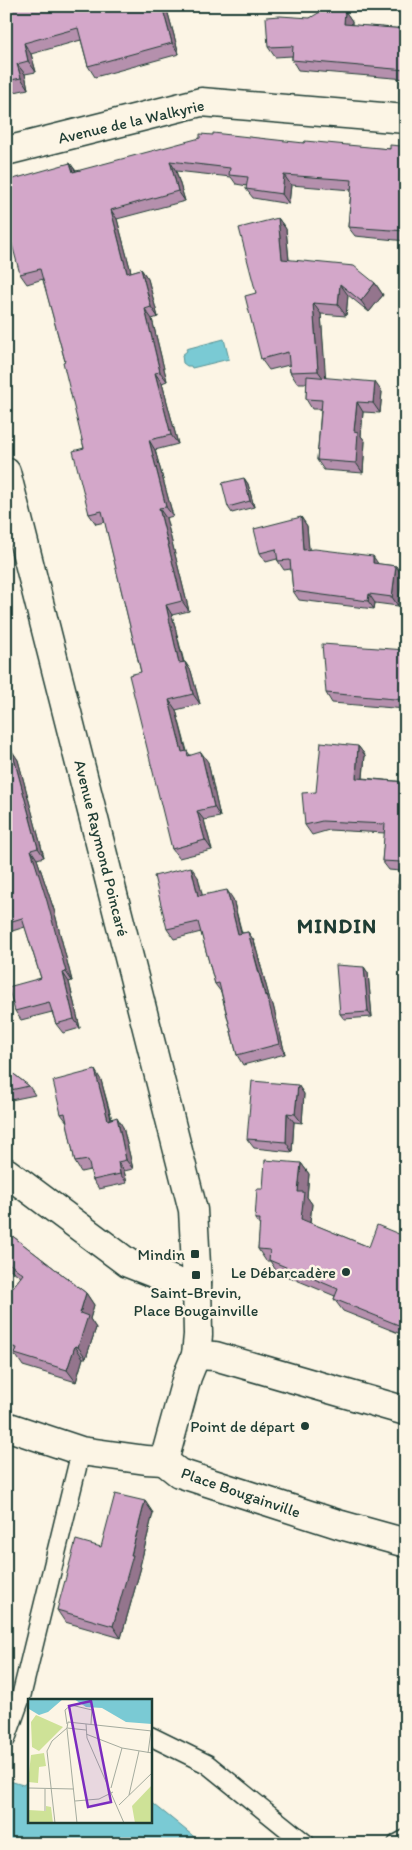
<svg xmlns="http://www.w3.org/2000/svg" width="412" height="1850" font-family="Itim,sans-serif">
<rect width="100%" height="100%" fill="#fcf5e5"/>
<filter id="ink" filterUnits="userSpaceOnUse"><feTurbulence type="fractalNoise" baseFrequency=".02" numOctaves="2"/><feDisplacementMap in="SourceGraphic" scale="10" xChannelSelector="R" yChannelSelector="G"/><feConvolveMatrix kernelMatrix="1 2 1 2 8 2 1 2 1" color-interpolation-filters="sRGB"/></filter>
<g filter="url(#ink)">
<g fill="#7acad4" stroke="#569294">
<polygon points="224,339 229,359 192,368 191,366 187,366 183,363 182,355 187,351 186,349"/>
<polygon points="6,1780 23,1785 29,1781 29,1821 150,1821 150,1801 203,1844 6,1844"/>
</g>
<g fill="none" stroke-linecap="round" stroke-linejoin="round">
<defs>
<g id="service">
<polyline points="150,1736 207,1764 306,1844"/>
<polyline points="6,1739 21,1697 81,1451"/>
<polyline points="397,1844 406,1839"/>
</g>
<g id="minor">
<polyline points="6,151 201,102 406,119"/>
<polyline points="6,1172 128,1263 179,1283 197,1283"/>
<polyline points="6,1426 81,1451 146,1460 164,1461"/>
</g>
<g id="tertiary">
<polyline points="6,472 193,1210 197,1283 198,1335 196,1355 187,1377 164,1461 179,1473 341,1525 406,1543"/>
<polyline points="196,1355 215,1356 406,1411"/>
</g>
</defs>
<use href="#service" stroke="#1f3d34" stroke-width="21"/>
<use href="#minor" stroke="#1f3d34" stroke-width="31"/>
<use href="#tertiary" stroke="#1f3d34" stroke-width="31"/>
<use href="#service" stroke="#fcf5e5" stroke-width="18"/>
<use href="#minor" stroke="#fcf5e5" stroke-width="28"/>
<use href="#tertiary" stroke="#fcf5e5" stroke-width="28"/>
</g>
<g fill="#b590ad" stroke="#1f3d34">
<polygon points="6,6 166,6 179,54 95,77 88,66 81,40 31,54 36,72 25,74 28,89 6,94"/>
<polygon points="345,11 352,21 352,25 406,29 406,79 298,70 292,60 292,56 275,57 268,47 310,18"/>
<polygon points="304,143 390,149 406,145 406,241 355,236 348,227 351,190 291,185 289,204 253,198 246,189 247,186 236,184 231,177 176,171 185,201 117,219 131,272 141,269 148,279 158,317 152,319 167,381 162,383 178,444 155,450 173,516 166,518 189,611 172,615 184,662 185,662 191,671 200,704 176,710 187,751 190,755 208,762 220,817 204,820 212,850 179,858 172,849 141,672 105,522 96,524 89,514 84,448 65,361 43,279 27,284 20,274 70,163 76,171"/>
<polygon points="278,218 286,229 289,260 375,283 383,295 369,312 348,295 346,316 321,314 325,378 382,392 380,413 363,412 361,436 365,441 363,473 324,470 317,460 321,409 312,409 306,399 307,383 297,383 290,372 289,365 269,370 261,359 256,293"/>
<polygon points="244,478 248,484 254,507 232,513 228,507"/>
<polygon points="301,517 307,526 309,550 379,564 396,566 402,575 398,606 375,603 374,609 299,600 293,591 291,569 284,570 278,561 277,559 266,562 260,553"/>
<polygon points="406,650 406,709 332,703 326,693"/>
<polygon points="358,746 365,755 363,778 406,782 406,897 405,897 398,887 400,871 389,870 382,861 385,833 329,830 312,835 305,825 316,792"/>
<polygon points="6,748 8,752 12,751 18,760 44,857 37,859 54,910 72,981 69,982 80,1028 63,1033 56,1024 52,1012 21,1020 15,1011 41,978 25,927 6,933"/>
<polygon points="198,877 202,896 233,899 242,933 248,932 254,941 270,1000 273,1005 285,1054 243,1065 237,1055 221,992 215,984 201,932 174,939 167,929"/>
<polygon points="364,967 368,973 372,1017 344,1019 340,1014"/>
<polygon points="6,1068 29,1086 35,1095 6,1101"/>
<polygon points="101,1080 112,1119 123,1127 133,1169 124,1171 127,1183 99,1189 93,1180 90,1170 81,1172 75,1162 67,1122 61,1114"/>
<polygon points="298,1085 304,1094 302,1123 294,1122 292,1152 254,1148 247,1139"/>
<polygon points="301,1163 309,1174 307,1197 312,1204 310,1223 369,1247 406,1237 406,1336 343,1311 334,1299 335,1296 277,1272 270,1261 266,1261 258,1249 260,1226 255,1219 263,1189"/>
<polygon points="6,1231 86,1293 94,1305 90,1319 96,1328 86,1358 83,1358 76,1382 23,1366 17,1357 6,1354 6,1296 21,1277 6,1266"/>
<polygon points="145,1501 153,1513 140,1566 141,1567 121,1638 65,1622 57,1610 101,1547"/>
</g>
<g fill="#94758d" stroke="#1f3d34">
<polygon points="162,6 166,6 179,54 172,43"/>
<polygon points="345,11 352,21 351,34 344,24"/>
<polygon points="24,43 31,54 36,72 28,61"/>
<polygon points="17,64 25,74 28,89 21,78"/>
<polygon points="170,161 176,171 185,201 178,191"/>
<polygon points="70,163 77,173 73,172"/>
<polygon points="284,175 291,185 289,204 282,194"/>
<polygon points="111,210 117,219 134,283 127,273"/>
<polygon points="278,218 286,229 290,271 282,259"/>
<polygon points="141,269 148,279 158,317 151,307"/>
<polygon points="375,283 383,295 369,312 361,301"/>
<polygon points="340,284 348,295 346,316 338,305"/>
<polygon points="313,303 321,314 326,382 318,371"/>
<polygon points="145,309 152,319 167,381 160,372"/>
<polygon points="155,373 162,383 178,444 171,435"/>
<polygon points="375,382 382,392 380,413 373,403"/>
<polygon points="357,402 363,412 361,436 365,441 363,473 356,463 354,431"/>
<polygon points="149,440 155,450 173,516 166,507"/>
<polygon points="244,478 248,484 254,507 250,501"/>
<polygon points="159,508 166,518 189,611 182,601"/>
<polygon points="301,517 307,526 310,559 303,550"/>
<polygon points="373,556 379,565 373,563"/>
<polygon points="396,566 402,575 398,606 392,597"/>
<polygon points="369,594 375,603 374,609 368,601"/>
<polygon points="166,605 172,615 186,673 179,663"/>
<polygon points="185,662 191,671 200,704 193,694"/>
<polygon points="169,700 176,710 189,762 182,752"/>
<polygon points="358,746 365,755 362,787 356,778"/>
<polygon points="12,751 18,760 44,857 38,848"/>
<polygon points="201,752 208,762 220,817 214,807"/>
<polygon points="197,811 204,820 212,850 205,840"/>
<polygon points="31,850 37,859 54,910 72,981 66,972"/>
<polygon points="191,867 198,877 205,906 198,896"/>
<polygon points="227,890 233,899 244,944 238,934"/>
<polygon points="248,932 254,941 270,1000 273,1005 285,1054 279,1044"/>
<polygon points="364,967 368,973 372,1017 368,1012"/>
<polygon points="63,973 69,982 80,1028 74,1019"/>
<polygon points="95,1070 101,1080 114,1130 108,1120"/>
<polygon points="298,1085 304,1094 302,1123 295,1114"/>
<polygon points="287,1113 294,1122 292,1152 286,1142"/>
<polygon points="117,1117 123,1127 133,1169 126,1160"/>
<polygon points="118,1162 124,1171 127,1183 120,1174"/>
<polygon points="301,1163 309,1174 307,1197 312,1204 309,1231 301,1219 298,1192"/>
<polygon points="86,1293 94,1305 90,1319 96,1328 86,1358 78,1347 80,1313"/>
<polygon points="75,1346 83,1358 76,1382 67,1370"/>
<polygon points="145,1501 153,1513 140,1566 141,1567 121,1638 113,1626"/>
</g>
<g fill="#d3a7c9" stroke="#1f3d34">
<polygon points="6,6 61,6 61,8 68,6 162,6 172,43 88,66 78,28 24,43 28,61 17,64 21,78 6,81"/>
<polygon points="325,9 345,11 344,24 406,29 406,70 292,60 293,46 268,47 266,17 280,16 310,18"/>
<polygon points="213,133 304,143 305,141 390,149 390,145 401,146 401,145 406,145 406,231 348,227 352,180 284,175 282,194 246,189 248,177 229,175 230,168 170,161 178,191 111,210 127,273 141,269 151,307 145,309 160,372 155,373 171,435 149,440 166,507 159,508 182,601 166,605 179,663 185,662 193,694 169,700 182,752 187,751 188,756 201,752 214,807 197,811 205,840 172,849 129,675 141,672 118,577 102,511 89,514 73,451 84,448 63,362 65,361 40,269 20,274 6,222 6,181 70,163 73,172 200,138 200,134 213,135"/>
<polygon points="278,218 282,259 354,266 375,283 361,301 340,284 338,305 313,303 318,371 290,372 288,352 261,359 245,296 256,293 239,228"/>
<polygon points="307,376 375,382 373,403 357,402 354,431 358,432 356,463 317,460 322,400 306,399"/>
<polygon points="244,478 250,501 228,507 222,483"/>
<polygon points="301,517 303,550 315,549 373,556 373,563 396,566 392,597 369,594 368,601 293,591 290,560 278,561 276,549 260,553 254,529"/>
<polygon points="322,644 406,650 406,700 326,693"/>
<polygon points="321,742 358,746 356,778 406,782 406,888 398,887 401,862 382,861 385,824 322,821 305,825 302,793 316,792"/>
<polygon points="12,751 38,848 31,850 47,901 66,972 63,973 74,1019 56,1024 49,1002 15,1011 8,987 41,978 22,918 6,923 6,753"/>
<polygon points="191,867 198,896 227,890 238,934 248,932 265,996 267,995 279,1044 237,1055 219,983 215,984 198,922 167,929 154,876"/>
<polygon points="336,965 364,967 368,1012 340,1014"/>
<polygon points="406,1005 406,1049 403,1049 401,1010"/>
<polygon points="6,1068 29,1086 6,1091"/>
<polygon points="95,1070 108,1120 117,1117 126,1160 118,1162 120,1174 93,1180 88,1160 75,1162 65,1113 61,1114 53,1081"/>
<polygon points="252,1081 298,1085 295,1114 287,1113 286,1142 247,1139"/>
<polygon points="265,1160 301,1163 298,1192 304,1192 301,1219 369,1247 377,1225 406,1237 406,1328 334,1299 338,1289 269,1260 270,1250 258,1249 260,1219 255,1219 257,1189 263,1189"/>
<polygon points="6,1231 86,1293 80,1313 88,1316 78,1347 75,1346 67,1370 15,1354 17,1348 6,1345 6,1296 23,1274 6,1261"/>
<polygon points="115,1494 145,1501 131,1555 133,1555 113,1626 57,1610 76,1540 101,1547"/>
</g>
</g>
<g fill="#1f3d34" stroke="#fcf5e5" stroke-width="2">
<rect x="190" y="1249" width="10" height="10" rx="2.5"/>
<circle cx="346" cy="1272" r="5"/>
<rect x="191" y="1270" width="10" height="10" rx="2.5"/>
<circle cx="305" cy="1426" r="5"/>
</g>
<g text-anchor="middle" stroke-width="5" stroke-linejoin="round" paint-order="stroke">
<g font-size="16" fill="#1f3d34" stroke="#fcf5e5">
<text transform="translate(131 121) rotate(-13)" y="6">Avenue de la Walkyrie</text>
<text transform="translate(102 848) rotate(76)" y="6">Avenue Raymond Poincaré</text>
<text transform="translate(241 1492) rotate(19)" y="6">Place Bougainville</text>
</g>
<g font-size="16" fill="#1f3d34" stroke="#fcf5e5" text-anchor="end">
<text x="185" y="1260">Mindin</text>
<text x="336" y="1278">Le Débarcadère</text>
<text x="196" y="1298" text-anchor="middle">Saint-Brevin,<tspan x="196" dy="18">Place Bougainville</tspan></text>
<text x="295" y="1432">Point de départ</text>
</g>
<g font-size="21" font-weight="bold" letter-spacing="1" fill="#1f3d34" stroke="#fcf5e5">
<text x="337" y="933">MINDIN</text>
</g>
</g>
<g transform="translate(28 1699)">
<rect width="124" height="124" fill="#fcf5e5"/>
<path d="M8,16L35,28L11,52L4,48L3,23ZM16,54L18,67L11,68L10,84L0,83L3,56ZM124,86V124H107L104,107ZM18,107L23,108L25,124H0V111L18,112Z" fill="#cee297"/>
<path d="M0,0H35L20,13L11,16L1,10ZM46,0H124V25L98,23L74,9L58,8Z" fill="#7acad4"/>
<path fill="none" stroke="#a4ab9e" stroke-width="1" d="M39,25L37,11L43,6L64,11M58,25L59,39L96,124M63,25L64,8M39,29L40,23L124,32M39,29L58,31M39,30L49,124M58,35L94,49L124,54M120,54L123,32M0,89L46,90M83,89L94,49M17,90V112M101,96L111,52M47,102L71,100L85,93M91,106L124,74M27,124L19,52L24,42L39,29"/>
<path fill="#7b2cbf" fill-opacity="0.15" stroke="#7b2cbf" stroke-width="2.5" d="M63,2L83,103L60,108L41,7Z"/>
<rect width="124" height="124" fill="none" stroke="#1f3d34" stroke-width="2.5"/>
</g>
<rect width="412" height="1850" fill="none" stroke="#fcf5e5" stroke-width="25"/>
<rect x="12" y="12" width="387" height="1825" fill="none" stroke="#1f3d34" stroke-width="2" filter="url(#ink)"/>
</svg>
